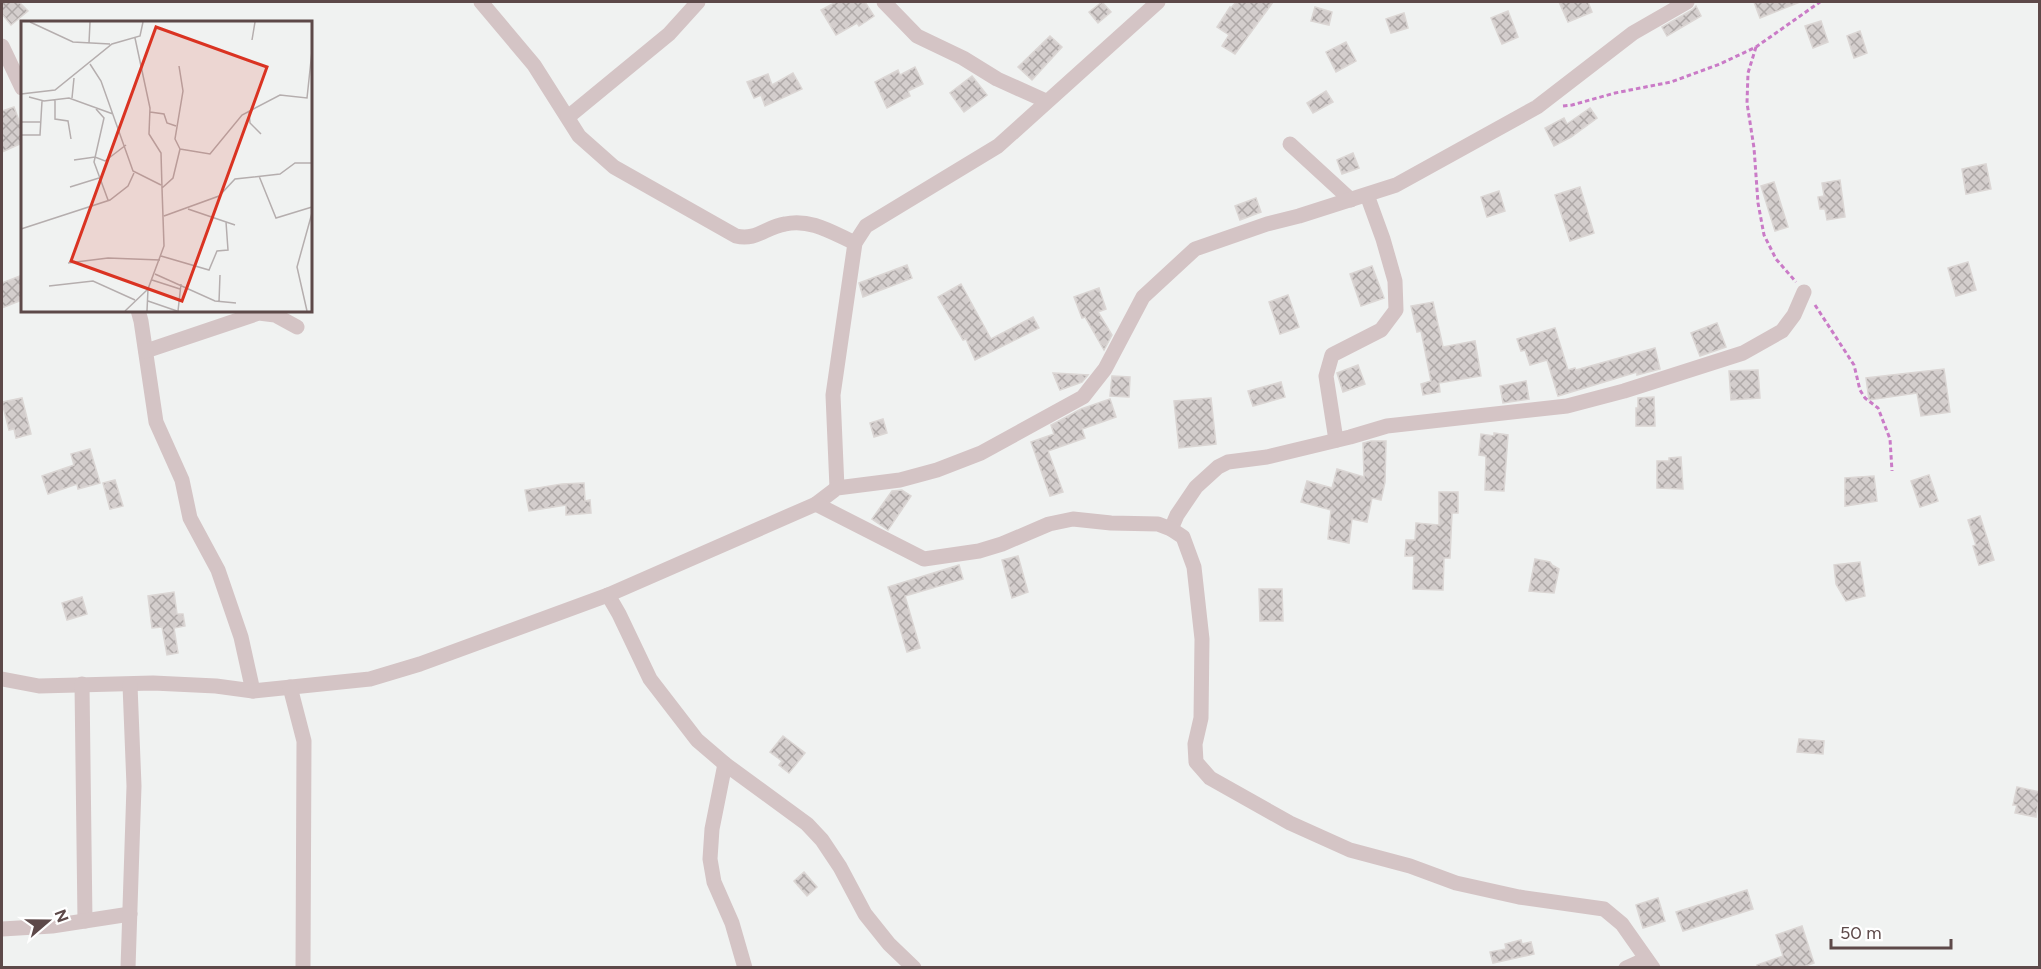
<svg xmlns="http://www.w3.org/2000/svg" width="2041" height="969" font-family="Figtree,sans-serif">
<defs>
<pattern id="building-cross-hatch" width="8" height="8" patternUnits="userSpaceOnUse" patternTransform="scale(1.5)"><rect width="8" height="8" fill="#d4cecd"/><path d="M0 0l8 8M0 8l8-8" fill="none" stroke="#afa9a8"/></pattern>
</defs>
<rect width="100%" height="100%" fill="#f0f2f1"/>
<g fill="url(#building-cross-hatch)" stroke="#dbd6d4" stroke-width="1.5">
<polygon points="2,2 19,2 28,11 11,25 2,14"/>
<polygon points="836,2 865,2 874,16 859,26 857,23 836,35 821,10"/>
<polygon points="1102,2 1111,12 1098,23 1089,12"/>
<polygon points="1236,2 1273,2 1235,54 1222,46 1229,35 1217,27 1230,7 1231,8"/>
<polygon points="1559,2 1588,2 1592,12 1568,22"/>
<polygon points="1754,2 1800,2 1760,18"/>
<polygon points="1696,6 1701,16 1667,36 1662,27 1692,10"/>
<polygon points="1315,7 1332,12 1329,25 1311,21"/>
<polygon points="1508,11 1518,37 1502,44 1491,18"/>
<polygon points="1404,13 1408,28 1391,33 1386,19"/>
<polygon points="1821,21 1828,42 1813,48 1805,26"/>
<polygon points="1860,31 1867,53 1854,58 1847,36"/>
<polygon points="1050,36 1062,47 1032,80 1018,67"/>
<polygon points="1346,42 1356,61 1336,72 1326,52"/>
<polygon points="915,67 923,84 908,91 910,96 887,108 875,82 898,70 900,75"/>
<polygon points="793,73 802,89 765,106 761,95 754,98 747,82 768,74 772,85"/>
<polygon points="972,76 987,95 964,112 950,93"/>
<polygon points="1326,91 1333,102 1313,113 1307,103"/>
<polygon points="14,107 22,129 22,143 2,152 2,111"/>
<polygon points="1590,108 1597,118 1571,137 1554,146 1545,128 1564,118 1567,124"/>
<polygon points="1353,153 1359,168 1342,174 1337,160"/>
<polygon points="1986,164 1991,189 1966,194 1962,169"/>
<polygon points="1840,180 1845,217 1827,220 1825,209 1820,209 1818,197 1824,196 1822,183"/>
<polygon points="1774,182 1788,227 1775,231 1761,186"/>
<polygon points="1580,187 1594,233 1570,241 1555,195"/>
<polygon points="1499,191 1505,211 1487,217 1481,197"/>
<polygon points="1256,198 1261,212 1240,220 1235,206"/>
<polygon points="1968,262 1976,290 1956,296 1948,268"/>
<polygon points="907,265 912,278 863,297 859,283"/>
<polygon points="1372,266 1384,298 1361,306 1350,274"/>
<polygon points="22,275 22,300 2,308 2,283"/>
<polygon points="961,284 991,339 1033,317 1039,328 975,360 966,339 963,340 938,297"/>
<polygon points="1099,288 1106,309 1098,312 1112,335 1104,350 1085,317 1082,318 1074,297"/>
<polygon points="1288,295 1299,327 1280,334 1269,302"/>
<polygon points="1433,302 1443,347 1475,341 1481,376 1439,383 1440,392 1423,395 1421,384 1431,381 1421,331 1417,332 1411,306"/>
<polygon points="1717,323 1726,347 1700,356 1691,333"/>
<polygon points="1555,328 1568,370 1575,368 1576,370 1655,348 1660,369 1637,375 1637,372 1558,396 1547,360 1530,365 1525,350 1521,351 1517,339"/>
<polygon points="1358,365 1365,384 1343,392 1337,373"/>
<polygon points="1944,369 1950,412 1921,416 1917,393 1869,400 1866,378"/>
<polygon points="1758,370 1760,398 1731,400 1729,371"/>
<polygon points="1053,373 1088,375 1082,382 1060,390"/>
<polygon points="1112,376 1130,377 1129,397 1110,396"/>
<polygon points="1526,381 1529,399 1503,403 1500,386"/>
<polygon points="1281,382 1285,397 1253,406 1248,391"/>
<polygon points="1654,397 1655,426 1636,426 1636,408 1638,408 1638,398"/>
<polygon points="22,398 31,434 16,438 14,429 9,430 2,402"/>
<polygon points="1211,398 1216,444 1179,448 1174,401"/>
<polygon points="1110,399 1116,417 1082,429 1085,438 1048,451 1063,492 1050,496 1031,442 1054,434 1051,425 1081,409"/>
<polygon points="883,419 887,433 874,437 870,423"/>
<polygon points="1494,433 1508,435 1504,491 1485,490 1486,456 1479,455 1481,434 1494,436"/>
<polygon points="1371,441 1386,441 1385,482 1381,500 1372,498 1367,522 1352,519 1349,543 1328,539 1331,510 1301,502 1307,481 1332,488 1337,469 1364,477 1363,443"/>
<polygon points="90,449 100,483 78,489 77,484 48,494 42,476 74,465 71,454"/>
<polygon points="1681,457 1683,489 1657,488 1657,461 1669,461 1669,458"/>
<polygon points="1929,475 1938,501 1920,507 1911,481"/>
<polygon points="1874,476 1877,501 1845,506 1845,478"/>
<polygon points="115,480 123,506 110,509 103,483"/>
<polygon points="584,483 585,501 590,500 591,513 566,515 566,505 529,511 525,490 562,484"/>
<polygon points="902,490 911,496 888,530 872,519 892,491"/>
<polygon points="1439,492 1458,492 1458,513 1452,513 1450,558 1444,558 1443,590 1413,589 1414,556 1405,556 1406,540 1415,540 1416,523 1439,525"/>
<polygon points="1980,516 1994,560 1979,565 1973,546 1976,545 1968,520"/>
<polygon points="1018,556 1028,592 1012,598 1002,560"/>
<polygon points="1535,559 1550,562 1552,565 1559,569 1554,593 1529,591"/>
<polygon points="1860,562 1865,596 1846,601 1836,584 1834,565"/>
<polygon points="959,565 963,579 905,596 920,648 907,652 888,587"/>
<polygon points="1259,589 1282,589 1283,621 1260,621"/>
<polygon points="174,592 177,614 183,614 185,626 174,628 178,653 167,655 162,627 152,628 148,596"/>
<polygon points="82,597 87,614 67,620 62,603"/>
<polygon points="783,736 805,753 789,773 779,765 782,761 770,752"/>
<polygon points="1799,739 1824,741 1823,754 1797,752"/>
<polygon points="2017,787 2040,792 2036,817 2015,813 2017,805 2013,805"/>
<polygon points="804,872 817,887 807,896 794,881"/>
<polygon points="1747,890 1753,909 1683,931 1676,912"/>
<polygon points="1658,898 1665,921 1643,928 1636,905"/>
<polygon points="1802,926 1814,963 1800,968 1757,968 1757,965 1783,956 1776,935"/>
<polygon points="1521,940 1522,944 1531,942 1534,954 1493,963 1490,952 1506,949 1505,944"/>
</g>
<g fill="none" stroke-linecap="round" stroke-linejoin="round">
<g stroke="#ca7bc7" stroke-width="3" stroke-dasharray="4.5 3" stroke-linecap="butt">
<polyline points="1756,47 1748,73 1747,103 1754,148 1758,203 1764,235 1776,259 1796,282"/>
<polyline points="1563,106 1572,105 1615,93 1671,82 1720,64 1756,47 1820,2"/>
<polyline points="1815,305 1854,365 1860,390 1865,398 1878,408 1890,439 1892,471"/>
</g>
<g stroke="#d4c4c5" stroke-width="15">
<path d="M481,2L534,65L579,136L614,167L736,236C756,241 766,227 785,224C810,218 833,233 855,243"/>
<polyline points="884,2 917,36 963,58 997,79 1046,101"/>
<polyline points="2,46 22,88"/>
<polyline points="568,117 669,34 698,2"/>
<polyline points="1290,144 1351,200"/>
<polyline points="138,310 141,321 156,422 182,480 190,518 218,570 241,637 253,691"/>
<polyline points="146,351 259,313 275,315 297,327"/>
<polyline points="1336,440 1326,376 1332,355 1381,330 1396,310 1395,281 1383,239 1367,195"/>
<polyline points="837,488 833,395 855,243 866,226 998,146 1158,2"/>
<polyline points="816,504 837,488 900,480 937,470 981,453 1083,397 1105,369 1143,297 1195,249 1267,224 1299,216 1396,185 1537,107 1633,33 1687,2"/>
<polyline points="1171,529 1177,515 1196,487 1218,467 1228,462 1267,457 1350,437 1387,426 1567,406 1624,391 1743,353 1782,331 1794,315 1804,292"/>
<polyline points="608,595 619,614 650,679 697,740 725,764 807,824 822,840 840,867 865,914 889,944 914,968"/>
<polyline points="2,679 39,686 153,683 216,686 253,691 370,679 420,664 608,595 816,504 924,559 979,551 1002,544 1049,524 1073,519 1111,523 1158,524 1171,529 1183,537 1194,567 1202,639 1201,718 1195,744 1196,762 1210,778 1290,823 1350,850 1410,866 1456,883 1519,897 1604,909 1622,924 1653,968"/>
<polyline points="82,684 85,921"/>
<polyline points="290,687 304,741 303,968"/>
<polyline points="725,764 712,829 710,859 714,882 732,923 745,968"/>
<polyline points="2,929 52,926 130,914"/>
<polyline points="128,968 134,786 130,685"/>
<polyline points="1626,968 1646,959"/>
</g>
</g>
<g transform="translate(21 21)">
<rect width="291" height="291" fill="#f0f2f1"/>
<path fill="none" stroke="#b5aeae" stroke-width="1.5" d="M9,1L52,21L89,23M114,17L129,87L128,113L140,132L141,167M231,19L234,1M68,22L69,1M69,43L80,60L112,150L140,164M158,45L162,70L154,118L159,128M0,73L34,69L91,23L119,15L122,1M8,76L23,80L48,77L92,93M51,77L53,57M34,79V98L47,100L50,118M75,88L83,97L73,141L87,179M129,91L143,93L146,102L155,105M228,91L229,102L240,113M0,101H19M0,114H19L21,80M159,128L189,133L221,94L259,74L286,77L291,30M53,139L74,136L84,140L105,124M238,155L255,197L291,186M49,166L78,157M167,188L214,204M143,195L198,175L214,158L259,153L274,142H291M0,208L89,179L107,165L113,152M140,235L188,249L196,230L207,229L205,201M47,242L87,237L139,239M134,253L194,280L215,282M131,259L159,268M28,265L72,260L114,279M127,280L156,290M198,281L199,254M104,290L126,269M126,290L127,268L143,225L141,167L152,157L159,128M157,290L160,263M286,290L276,246L291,192"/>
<path fill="#da3322" fill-opacity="0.15" stroke="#da3322" stroke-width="3" d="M135,6L246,46L161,280L50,240Z"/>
<rect width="291" height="291" fill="none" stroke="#5d4949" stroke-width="3"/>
</g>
<rect width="2041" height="969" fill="none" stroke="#5d4949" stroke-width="6"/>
<g transform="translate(48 921) rotate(70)" stroke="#ffffff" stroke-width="4.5" paint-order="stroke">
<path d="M0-4.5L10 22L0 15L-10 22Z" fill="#5d4949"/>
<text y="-9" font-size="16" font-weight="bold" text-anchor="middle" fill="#5d4949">N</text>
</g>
<path d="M1831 939v9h120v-9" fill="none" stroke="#5d4949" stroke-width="3"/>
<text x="1840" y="939" font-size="18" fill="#5d4949" stroke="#ffffff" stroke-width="4.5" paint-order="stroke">50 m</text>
</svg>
